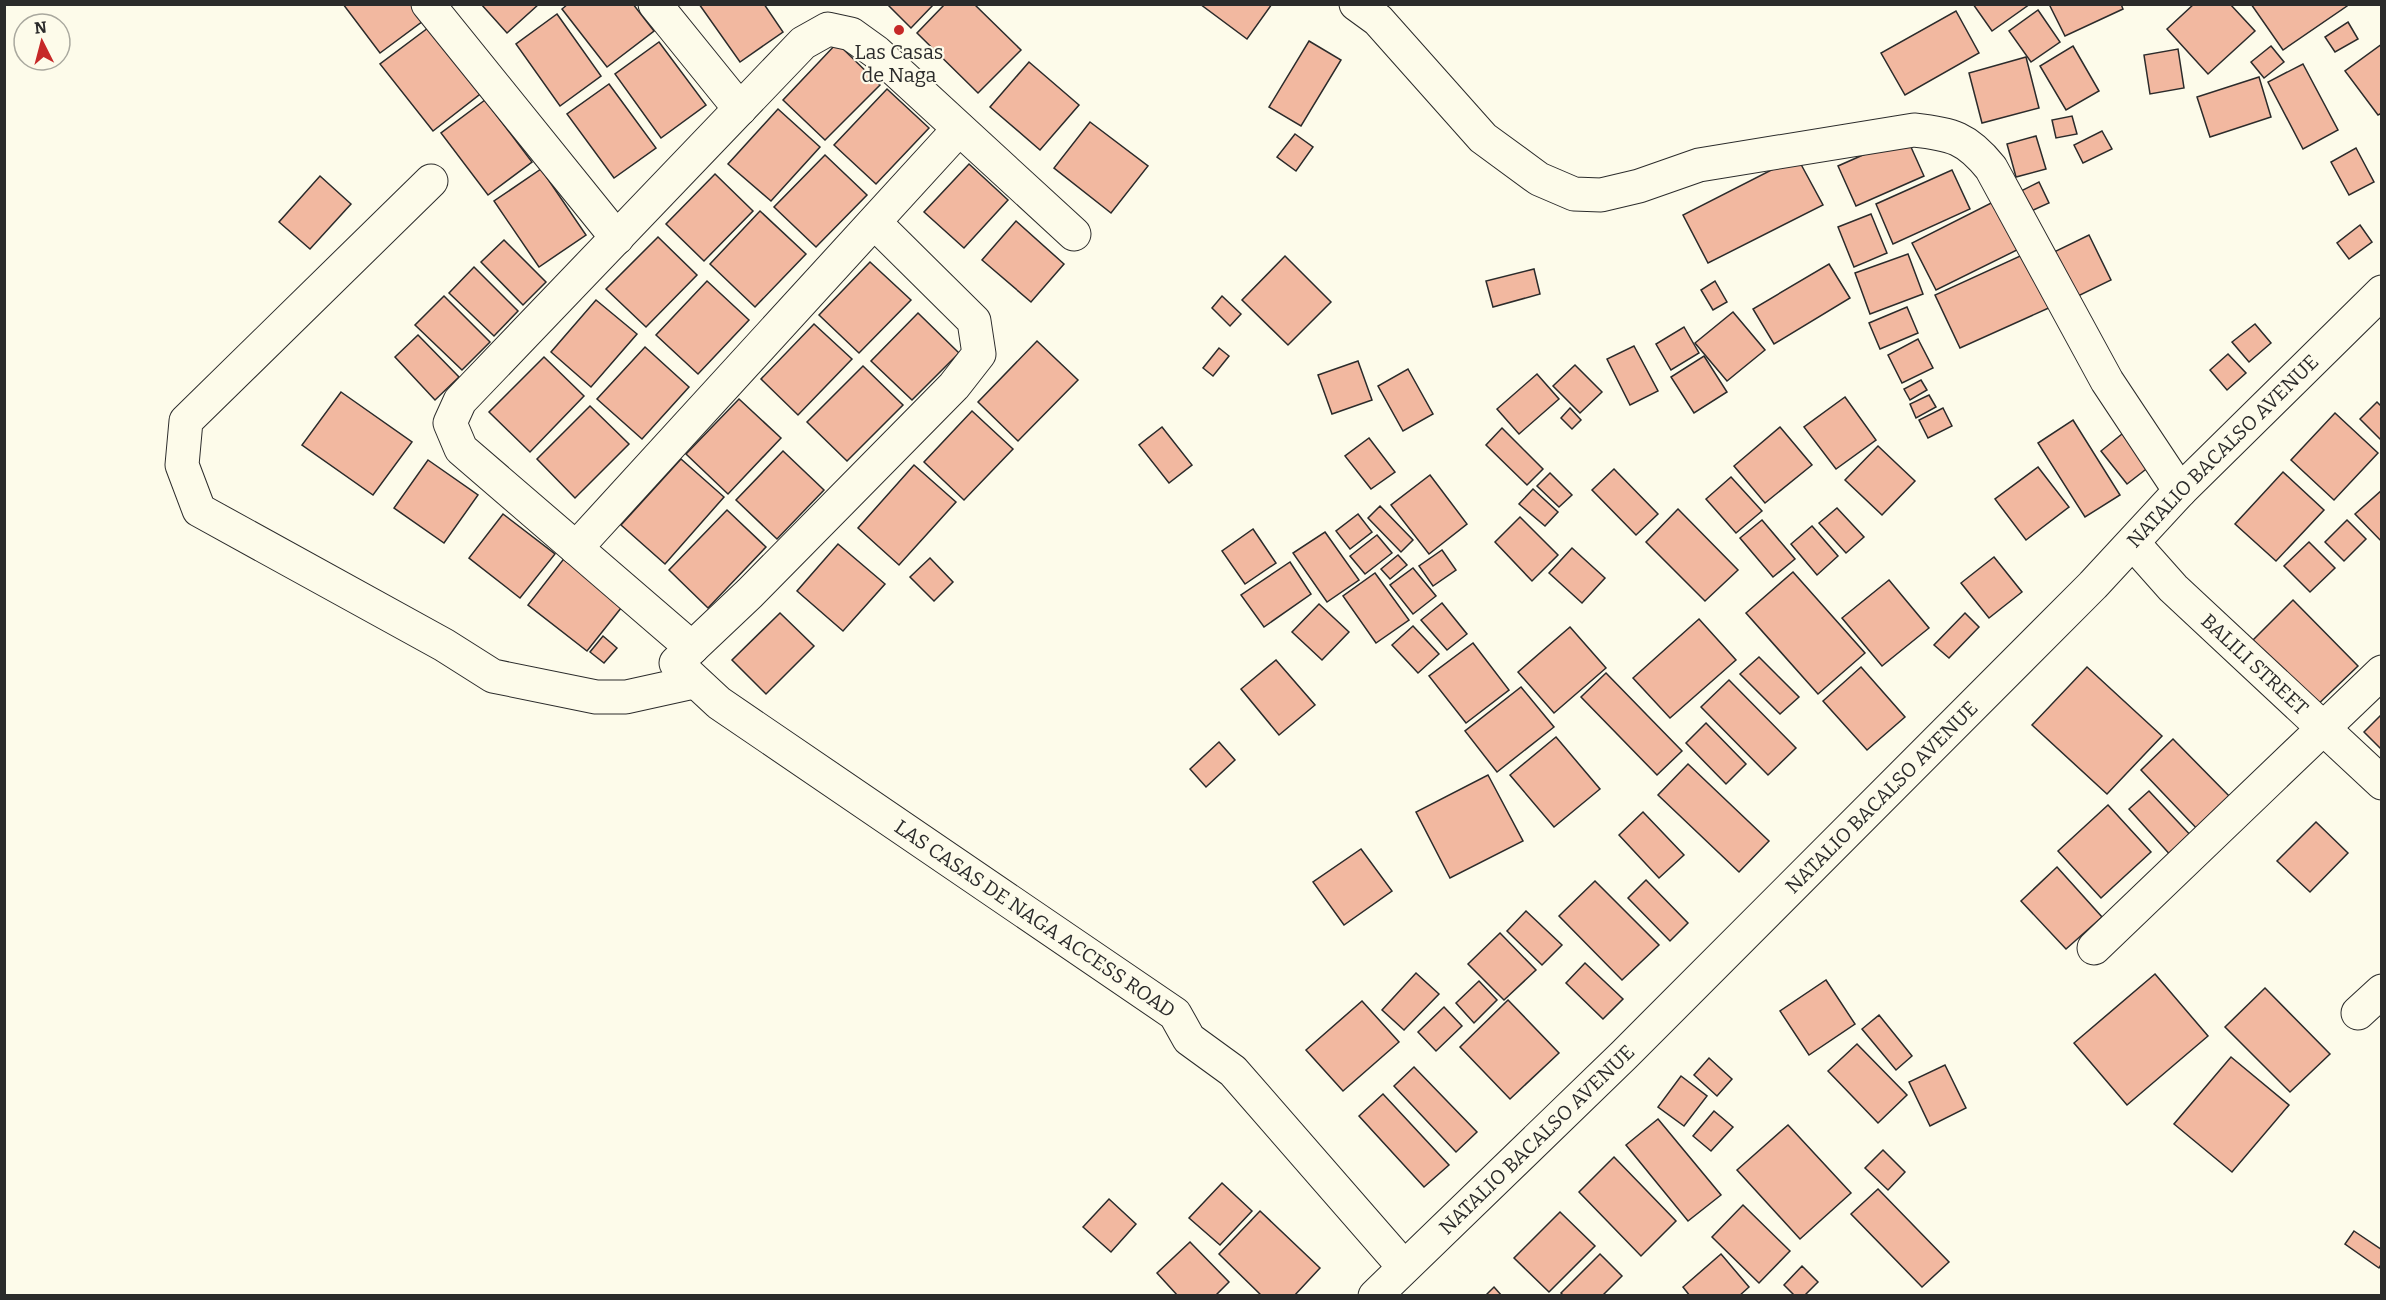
<svg xmlns="http://www.w3.org/2000/svg" width="2386" height="1300" font-family="Bitter,serif">
<rect width="100%" height="100%" fill="#fdfbea"/>
<g fill="#f2b8a0" stroke="#2b2b2b" stroke-width="1.5">
<polygon points="343,4 411,4 423,21 380,53"/>
<polygon points="481,4 539,4 507,33"/>
<polygon points="568,4 633,4 654,31 607,67 562,9"/>
<polygon points="699,4 764,4 783,32 740,62"/>
<polygon points="887,4 934,4 911,28"/>
<polygon points="945,4 974,4 1021,50 978,93 917,33"/>
<polygon points="1200,4 1272,4 1247,39"/>
<polygon points="1973,4 2030,4 1992,31"/>
<polygon points="2049,4 2121,4 2123,9 2065,36"/>
<polygon points="2194,4 2230,4 2255,31 2208,74 2167,29"/>
<polygon points="2251,4 2346,4 2347,6 2283,50"/>
<polygon points="2038,10 2060,42 2031,62 2009,31"/>
<polygon points="1956,11 1979,53 1905,95 1881,53"/>
<polygon points="557,14 601,76 560,106 516,44"/>
<polygon points="2348,22 2358,39 2335,52 2325,37"/>
<polygon points="432,25 484,91 433,131 380,64"/>
<polygon points="1309,41 1341,60 1301,126 1269,107"/>
<polygon points="659,42 706,105 661,138 615,74"/>
<polygon points="837,43 880,85 825,140 783,100"/>
<polygon points="2382,44 2382,113 2378,115 2345,71"/>
<polygon points="2073,46 2099,91 2066,110 2040,66"/>
<polygon points="2271,46 2284,62 2264,78 2251,62"/>
<polygon points="2178,49 2184,88 2150,94 2144,55"/>
<polygon points="2026,57 2039,108 1982,123 1969,73"/>
<polygon points="1029,62 1079,105 1040,150 990,107"/>
<polygon points="2303,64 2338,130 2303,149 2268,82"/>
<polygon points="2259,77 2271,117 2210,137 2197,97"/>
<polygon points="609,84 656,148 614,178 567,114"/>
<polygon points="887,89 929,128 876,184 834,145"/>
<polygon points="485,100 532,162 488,195 441,133"/>
<polygon points="778,109 820,147 771,201 728,164"/>
<polygon points="2072,116 2077,134 2056,138 2052,120"/>
<polygon points="1090,122 1148,166 1111,213 1054,168"/>
<polygon points="2102,131 2112,149 2083,163 2074,145"/>
<polygon points="1295,134 1313,147 1296,171 1277,157"/>
<polygon points="1906,136 1924,176 1856,206 1838,166"/>
<polygon points="2036,136 2046,169 2016,177 2007,144"/>
<polygon points="2356,148 2374,182 2349,195 2331,162"/>
<polygon points="825,155 867,195 816,247 774,207"/>
<polygon points="1797,157 1823,205 1708,263 1683,215"/>
<polygon points="969,164 1008,200 964,248 924,212"/>
<polygon points="541,169 586,235 539,267 494,201"/>
<polygon points="1952,170 1970,209 1893,244 1876,204"/>
<polygon points="715,174 753,211 704,261 666,224"/>
<polygon points="320,176 351,204 310,249 279,222"/>
<polygon points="2039,182 2049,203 2029,212 2019,192"/>
<polygon points="2005,196 2029,244 1936,290 1912,243"/>
<polygon points="760,211 806,254 755,307 710,264"/>
<polygon points="1871,214 1887,253 1854,267 1838,227"/>
<polygon points="1016,221 1064,264 1031,302 982,260"/>
<polygon points="2360,225 2372,242 2349,259 2337,243"/>
<polygon points="2089,235 2111,280 2076,297 2054,252"/>
<polygon points="658,237 697,275 646,327 606,289"/>
<polygon points="504,240 546,282 523,305 481,262"/>
<polygon points="2029,252 2053,306 1960,348 1935,295"/>
<polygon points="1908,254 1923,294 1870,314 1855,273"/>
<polygon points="1285,256 1331,302 1288,345 1242,300"/>
<polygon points="870,262 911,300 859,353 819,315"/>
<polygon points="1829,264 1850,298 1774,344 1753,309"/>
<polygon points="474,267 518,311 494,336 449,293"/>
<polygon points="1534,269 1540,294 1493,307 1486,281"/>
<polygon points="707,281 749,320 698,374 656,335"/>
<polygon points="1715,281 1727,302 1713,310 1701,290"/>
<polygon points="444,296 490,342 462,370 415,325"/>
<polygon points="1222,296 1241,314 1230,326 1212,308"/>
<polygon points="596,300 637,334 591,387 551,352"/>
<polygon points="1907,307 1918,333 1880,349 1869,323"/>
<polygon points="1733,312 1765,350 1727,381 1695,343"/>
<polygon points="918,313 959,353 912,400 871,361"/>
<polygon points="814,324 852,359 798,415 761,379"/>
<polygon points="2255,324 2271,343 2249,362 2232,342"/>
<polygon points="1684,327 1699,353 1671,370 1656,344"/>
<polygon points="418,335 459,377 435,400 395,357"/>
<polygon points="1918,339 1933,368 1902,383 1888,355"/>
<polygon points="1037,341 1078,380 1018,441 978,402"/>
<polygon points="1634,346 1658,391 1630,405 1607,359"/>
<polygon points="645,347 689,387 642,439 597,399"/>
<polygon points="1219,348 1229,356 1213,376 1203,368"/>
<polygon points="2228,354 2246,373 2227,390 2210,370"/>
<polygon points="1704,356 1727,392 1694,413 1671,377"/>
<polygon points="544,357 584,396 530,452 489,412"/>
<polygon points="1358,361 1372,400 1332,414 1318,375"/>
<polygon points="1575,365 1602,392 1580,413 1553,386"/>
<polygon points="863,366 903,405 847,461 807,422"/>
<polygon points="1408,369 1433,414 1403,431 1378,386"/>
<polygon points="1537,374 1559,399 1519,434 1497,409"/>
<polygon points="1921,380 1927,390 1910,400 1904,389"/>
<polygon points="341,392 412,442 373,495 302,445"/>
<polygon points="1929,395 1936,407 1916,418 1910,404"/>
<polygon points="1845,397 1876,440 1836,469 1804,427"/>
<polygon points="739,399 781,438 728,494 686,454"/>
<polygon points="2377,402 2382,407 2382,441 2360,419"/>
<polygon points="590,406 629,444 575,498 537,459"/>
<polygon points="1570,408 1581,420 1572,429 1561,418"/>
<polygon points="1943,408 1952,426 1928,438 1919,420"/>
<polygon points="972,411 1013,449 964,500 924,462"/>
<polygon points="2335,413 2378,453 2334,500 2291,460"/>
<polygon points="2073,420 2120,495 2085,517 2038,443"/>
<polygon points="1162,427 1192,465 1169,483 1139,445"/>
<polygon points="1780,427 1812,465 1765,503 1734,466"/>
<polygon points="1502,428 1543,469 1527,485 1486,445"/>
<polygon points="2127,430 2154,463 2127,484 2101,451"/>
<polygon points="1369,438 1395,472 1371,489 1345,456"/>
<polygon points="1878,446 1915,481 1882,515 1845,480"/>
<polygon points="783,451 824,490 777,539 736,500"/>
<polygon points="681,459 724,497 665,564 621,525"/>
<polygon points="428,460 478,495 444,543 394,508"/>
<polygon points="914,465 956,502 899,565 858,528"/>
<polygon points="2038,467 2069,507 2026,540 1995,499"/>
<polygon points="1614,469 1658,514 1636,535 1592,490"/>
<polygon points="2283,472 2324,510 2276,561 2235,524"/>
<polygon points="1550,473 1572,495 1559,507 1537,486"/>
<polygon points="1430,475 1467,524 1429,554 1391,505"/>
<polygon points="1731,477 1762,511 1736,533 1706,499"/>
<polygon points="1533,489 1558,512 1545,526 1519,504"/>
<polygon points="2382,490 2382,542 2355,514"/>
<polygon points="1380,506 1413,540 1401,552 1368,518"/>
<polygon points="1837,508 1864,537 1846,553 1819,523"/>
<polygon points="1678,509 1738,570 1705,601 1646,542"/>
<polygon points="727,510 766,547 708,608 669,570"/>
<polygon points="503,514 555,554 520,598 469,558"/>
<polygon points="1358,514 1372,532 1350,549 1336,531"/>
<polygon points="1520,517 1558,555 1532,581 1495,542"/>
<polygon points="1762,520 1795,559 1773,577 1740,538"/>
<polygon points="2347,520 2366,539 2344,561 2325,542"/>
<polygon points="1812,526 1838,556 1817,575 1791,544"/>
<polygon points="1253,529 1276,563 1245,584 1222,551"/>
<polygon points="1325,532 1359,580 1327,602 1293,553"/>
<polygon points="1377,535 1392,553 1365,574 1350,556"/>
<polygon points="2309,542 2335,568 2310,592 2284,566"/>
<polygon points="838,544 885,584 843,631 797,591"/>
<polygon points="1572,548 1605,578 1582,603 1549,573"/>
<polygon points="1442,550 1456,570 1433,586 1419,566"/>
<polygon points="1398,555 1407,565 1390,579 1381,569"/>
<polygon points="566,556 625,603 587,651 528,605"/>
<polygon points="1994,557 2022,592 1989,618 1961,583"/>
<polygon points="930,558 953,582 934,601 910,577"/>
<polygon points="1290,562 1311,594 1264,627 1241,595"/>
<polygon points="1413,568 1436,596 1413,614 1390,585"/>
<polygon points="1793,572 1865,653 1818,694 1746,613"/>
<polygon points="1375,573 1409,620 1376,643 1343,596"/>
<polygon points="1889,580 1929,628 1882,666 1842,618"/>
<polygon points="2293,600 2358,666 2312,710 2248,645"/>
<polygon points="1442,603 1467,634 1447,650 1421,620"/>
<polygon points="1319,604 1349,632 1322,660 1292,632"/>
<polygon points="780,613 814,646 766,694 732,660"/>
<polygon points="1965,613 1979,627 1949,658 1934,645"/>
<polygon points="1699,619 1736,660 1670,718 1633,678"/>
<polygon points="1413,626 1439,654 1418,673 1392,645"/>
<polygon points="1570,627 1606,668 1554,713 1518,672"/>
<polygon points="603,636 617,648 604,663 590,652"/>
<polygon points="1473,643 1509,690 1466,723 1429,676"/>
<polygon points="1759,657 1799,697 1780,714 1740,674"/>
<polygon points="1276,660 1315,705 1279,735 1241,689"/>
<polygon points="1861,667 1905,717 1867,750 1823,701"/>
<polygon points="2087,667 2162,736 2107,794 2032,725"/>
<polygon points="1606,673 1682,751 1657,775 1581,697"/>
<polygon points="1729,680 1796,748 1768,775 1701,707"/>
<polygon points="1521,687 1554,727 1497,772 1465,731"/>
<polygon points="2381,715 2382,715 2382,750 2364,732"/>
<polygon points="1706,723 1746,764 1726,784 1686,743"/>
<polygon points="1556,737 1600,789 1554,827 1510,775"/>
<polygon points="2173,739 2234,801 2201,833 2141,770"/>
<polygon points="1219,742 1235,760 1206,787 1190,769"/>
<polygon points="1688,764 1769,841 1739,872 1658,795"/>
<polygon points="1488,775 1523,841 1450,878 1416,812"/>
<polygon points="2149,791 2194,839 2173,858 2129,809"/>
<polygon points="2108,805 2151,852 2101,898 2058,851"/>
<polygon points="1643,812 1684,855 1659,878 1619,835"/>
<polygon points="2316,822 2348,853 2310,892 2277,861"/>
<polygon points="1361,849 1392,891 1344,925 1313,882"/>
<polygon points="2057,867 2102,917 2066,949 2021,901"/>
<polygon points="1646,880 1688,923 1670,941 1628,898"/>
<polygon points="1595,881 1659,945 1622,980 1559,916"/>
<polygon points="1526,911 1562,945 1542,965 1507,931"/>
<polygon points="1500,933 1536,970 1504,1000 1468,964"/>
<polygon points="1585,963 1623,999 1603,1019 1566,983"/>
<polygon points="1416,973 1439,994 1404,1030 1382,1010"/>
<polygon points="2155,974 2208,1036 2127,1105 2074,1043"/>
<polygon points="1826,980 1855,1024 1809,1055 1780,1011"/>
<polygon points="1479,981 1497,1000 1474,1023 1456,1003"/>
<polygon points="2265,988 2330,1054 2290,1092 2225,1027"/>
<polygon points="1508,1000 1559,1053 1510,1099 1460,1047"/>
<polygon points="1362,1001 1399,1042 1343,1091 1306,1050"/>
<polygon points="1444,1007 1462,1026 1436,1051 1418,1032"/>
<polygon points="1879,1015 1912,1056 1896,1070 1862,1029"/>
<polygon points="1857,1044 1907,1095 1878,1123 1828,1071"/>
<polygon points="2231,1057 2289,1105 2232,1172 2174,1124"/>
<polygon points="1709,1058 1732,1079 1717,1096 1694,1075"/>
<polygon points="1945,1065 1966,1108 1930,1126 1909,1082"/>
<polygon points="1414,1067 1477,1132 1456,1152 1394,1086"/>
<polygon points="1681,1076 1707,1096 1684,1126 1658,1107"/>
<polygon points="1383,1094 1449,1165 1424,1187 1359,1116"/>
<polygon points="1714,1111 1733,1127 1711,1151 1693,1136"/>
<polygon points="1658,1119 1721,1195 1688,1221 1626,1145"/>
<polygon points="1788,1125 1851,1193 1800,1239 1737,1170"/>
<polygon points="1883,1150 1905,1172 1888,1190 1865,1168"/>
<polygon points="1614,1157 1676,1221 1641,1256 1579,1192"/>
<polygon points="1222,1183 1252,1211 1220,1245 1189,1218"/>
<polygon points="1878,1189 1949,1262 1922,1287 1851,1214"/>
<polygon points="1109,1199 1136,1224 1111,1252 1083,1227"/>
<polygon points="1743,1205 1790,1251 1759,1283 1712,1237"/>
<polygon points="1260,1211 1320,1268 1294,1296 1262,1296 1219,1254"/>
<polygon points="1560,1212 1595,1246 1549,1292 1514,1258"/>
<polygon points="2354,1231 2382,1250 2382,1263 2379,1268 2345,1244"/>
<polygon points="1190,1242 1229,1282 1215,1296 1178,1296 1157,1273"/>
<polygon points="1600,1254 1622,1276 1602,1296 1564,1296 1561,1293"/>
<polygon points="1721,1254 1749,1287 1739,1296 1690,1296 1683,1287"/>
<polygon points="1802,1266 1818,1282 1804,1296 1795,1296 1784,1285"/>
<polygon points="1494,1287 1502,1296 1485,1296"/>
</g>
<g fill="none" stroke-linecap="round" stroke-linejoin="round">
<defs>
<g id="street">
<polyline points="428,4 617,238"/>
<polyline points="655,4 740,109"/>
<path d="M1356,4L1378,20L1483,138L1539,179L1574,194L1601,195L1639,186L1699,165L1914,130C1952,134 1967,138 1991,168L2107,381L2180,491"/>
<polyline points="431,181 186,421 182,465 199,510 444,645 493,676 596,697 626,697 694,682"/>
<path id="s1" d="M875,223L974,321L979,354L954,386L750,593L676,663L719,703L1175,1014L1189,1039L1233,1071L1404,1267"/>
<path id="s2" d="M2133,543L2173,588L2382,783"/>
<polyline points="576,548 959,129"/>
<polyline points="692,648 461,449 450,423 460,401 803,43 828,29 851,34 876,52 1074,234"/>
<polyline points="2094,948 2382,672"/>
<polyline points="2358,1013 2382,991"/>
</g>
<g id="highway">
<path id="s3" d="M1375,1296L1624,1055L2093,585L2180,491L2382,292"/>
</g>
</defs>
<use href="#street" stroke="#2b2b2b" stroke-width="35"/>
<use href="#highway" stroke="#2b2b2b" stroke-width="35"/>
<use href="#street" stroke="#fdfbea" stroke-width="33"/>
<use href="#highway" stroke="#fdfbea" stroke-width="33"/>
</g>
<circle fill="#c62828" stroke="#fdfbea" stroke-width="2" cx="899" cy="30" r="6"/>
<g text-anchor="middle" stroke-width="4.5" stroke-linejoin="round" paint-order="stroke">
<g font-size="20" fill="#2b2b2b" stroke="#fdfbea">
<text x="899" y="59">Las Casas<tspan x="899" dy="23">de Naga</tspan></text>
</g>
<g font-size="20" fill="#2b2b2b" stroke="#fdfbea">
<text dy="7" stroke="none"><textPath href="#s3" startOffset="1197">NATALIO BACALSO AVENUE</textPath></text>
<text dy="7" stroke="none"><textPath href="#s2" startOffset="172">BALILI STREET</textPath></text>
<text dy="7" stroke="none"><textPath href="#s3" startOffset="711">NATALIO BACALSO AVENUE</textPath></text>
<text dy="7" stroke="none"><textPath href="#s1" startOffset="1047">LAS CASAS DE NAGA ACCESS ROAD</textPath></text>
<text dy="7" stroke="none"><textPath href="#s3" startOffset="225">NATALIO BACALSO AVENUE</textPath></text>
</g>
</g>
<rect width="2386" height="1300" fill="none" stroke="#2b2b2b" stroke-width="12"/>
<g transform="translate(42 42) rotate(354)"><circle r="28" fill="#fdfbea" stroke="#a9a89e" stroke-width="1.5"/>
<path d="M0-4.5L10 22L0 15L-10 22Z" fill="#c62828"/>
<text y="-9" font-size="16" font-weight="bold" text-anchor="middle" fill="#2b2b2b">N</text>
</g>
</svg>
